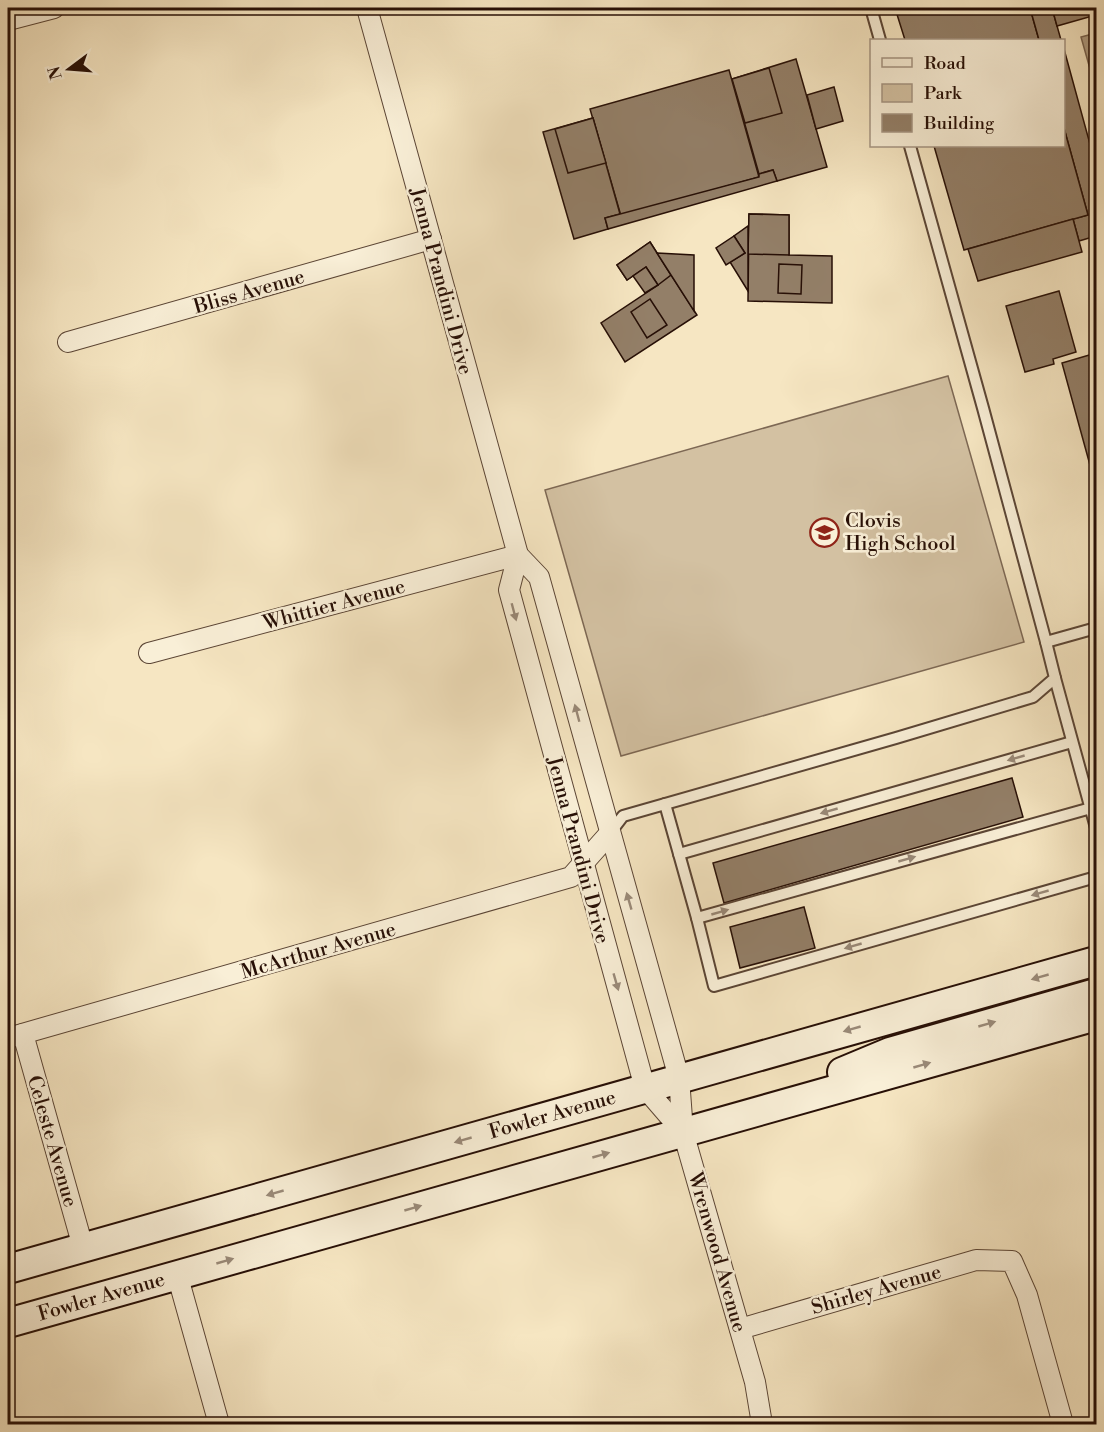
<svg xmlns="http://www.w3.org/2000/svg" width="1104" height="1432" font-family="'Libre Bodoni',serif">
<rect width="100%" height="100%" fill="#f6e6c2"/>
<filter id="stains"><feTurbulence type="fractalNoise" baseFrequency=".00333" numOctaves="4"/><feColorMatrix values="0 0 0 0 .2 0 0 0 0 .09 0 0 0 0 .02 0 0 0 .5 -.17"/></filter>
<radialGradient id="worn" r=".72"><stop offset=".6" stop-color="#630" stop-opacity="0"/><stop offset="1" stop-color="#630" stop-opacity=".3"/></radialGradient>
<polygon fill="#d3c1a2" stroke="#7d6854" stroke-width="1.5" points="948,376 1024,642 621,756 545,490"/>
<polygon fill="#b09d82" stroke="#796450" stroke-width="1.5" points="1096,33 1096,90 1081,37"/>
<g fill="#937f68" stroke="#270f06" stroke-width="1.5">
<polygon points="895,8 1030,8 1039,40 905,40"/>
<polygon points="1030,8 1052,8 1061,40 1039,40"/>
<polygon points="1052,8 1096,8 1096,15 1057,26"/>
<polygon points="1064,49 1096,166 1096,236 1079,241 1073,219 1088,215 1064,128"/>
<polygon points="796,59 827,167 777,181 773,170 759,174 732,79"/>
<polygon points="769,68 782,113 745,123 732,79"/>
<polygon points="729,70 759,177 621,216 590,109"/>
<polygon points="834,87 843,121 816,129 807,95"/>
<polygon points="593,118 620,214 605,218 608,229 574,239 543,132"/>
<polygon points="593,118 606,163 568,173 555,129"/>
<polygon points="1064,128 1088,215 964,250 934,146 1064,146"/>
<polygon points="773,170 777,181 608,229 605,218 759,177 759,174"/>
<polygon points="749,214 789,215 789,255 832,256 832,303 748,301"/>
<polygon points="749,214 789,215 789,255 748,254"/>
<polygon points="1073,219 1082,252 978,281 968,249"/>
<polygon points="748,226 748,291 730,262 745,253 734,236"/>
<polygon points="734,236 745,253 726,265 716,248"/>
<polygon points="650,242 697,315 625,362 601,323 658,285 646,267 627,280 617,265"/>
<polygon points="650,242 671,275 658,285 646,267 627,280 617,265"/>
<polygon points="657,253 694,255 694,311 671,275"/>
<polygon points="779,264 802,265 801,294 778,293"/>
<polygon points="646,267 658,285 645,293 633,276"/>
<polygon points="1059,291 1076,352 1053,359 1054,364 1025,372 1006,306"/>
<polygon points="650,299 667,325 647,338 631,312"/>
<polygon points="1096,353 1096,487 1062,363"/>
<polygon points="1012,778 1023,817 724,903 713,863"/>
<polygon points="804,907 815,948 740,968 730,927"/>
</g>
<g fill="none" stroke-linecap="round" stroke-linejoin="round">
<defs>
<g id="lane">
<polyline points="871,8 880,40"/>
<polyline points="910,146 983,408 1046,642"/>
<polyline points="1055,678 1096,828"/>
<polyline points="665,804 697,918"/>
<polyline points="1091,808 697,918 714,986 1096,877"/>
<polyline points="610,833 623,816 896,738 1033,697 1055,678 1046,642 1096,628"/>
<polyline points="679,854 1072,742"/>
</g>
<g id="street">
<polyline points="367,8 518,555 539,577 679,1078 683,1132 755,1382 762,1424"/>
<polyline points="8,20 54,8"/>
<polyline points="68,342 431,239"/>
<polyline points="518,555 509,590 645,1088 683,1132"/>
<polyline points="149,653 518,555"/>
<polyline points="23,1034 83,1247"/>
<polyline points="8,1038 571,877 610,833"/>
<polyline points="177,1274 219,1424"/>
<polyline points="740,1329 976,1260 1012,1261 1027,1295 1063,1424"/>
</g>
<g id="secondary">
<polyline points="842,1072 890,1052 1096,993"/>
<polyline points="8,1269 1096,961"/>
<polyline points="8,1323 1096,1016"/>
</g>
</defs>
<use href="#lane" stroke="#5b4535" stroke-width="14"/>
<use href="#street" stroke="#5b4535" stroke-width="22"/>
<use href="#secondary" stroke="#270f06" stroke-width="32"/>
<use href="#lane" stroke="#f9efd7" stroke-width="10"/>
<use href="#street" stroke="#f9efd7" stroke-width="20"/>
<use href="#secondary" stroke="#f9efd7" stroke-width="28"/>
</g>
<defs><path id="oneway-solid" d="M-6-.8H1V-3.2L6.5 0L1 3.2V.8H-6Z" transform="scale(1.5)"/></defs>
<g fill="#9a8a79">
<use href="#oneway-solid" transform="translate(514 612) rotate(75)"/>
<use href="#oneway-solid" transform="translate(577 713) rotate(-105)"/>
<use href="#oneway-solid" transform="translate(1016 758) rotate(164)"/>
<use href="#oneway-solid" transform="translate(829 811) rotate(164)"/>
<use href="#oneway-solid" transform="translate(907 859) rotate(-16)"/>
<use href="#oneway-solid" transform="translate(1040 893) rotate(164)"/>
<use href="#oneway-solid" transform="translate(629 901) rotate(-106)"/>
<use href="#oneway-solid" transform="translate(720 912) rotate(-16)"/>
<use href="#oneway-solid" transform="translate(853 946) rotate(164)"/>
<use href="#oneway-solid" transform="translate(1040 977) rotate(164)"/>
<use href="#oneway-solid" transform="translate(616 982) rotate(74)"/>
<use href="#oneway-solid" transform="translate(987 1024) rotate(-16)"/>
<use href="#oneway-solid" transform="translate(852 1029) rotate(164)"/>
<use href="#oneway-solid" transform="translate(922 1065) rotate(-16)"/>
<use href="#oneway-solid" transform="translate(463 1140) rotate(164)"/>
<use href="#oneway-solid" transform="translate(601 1155) rotate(-16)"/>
<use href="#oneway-solid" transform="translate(275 1193) rotate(164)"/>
<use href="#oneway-solid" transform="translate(413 1208) rotate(-16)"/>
<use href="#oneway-solid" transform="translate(225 1261) rotate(-16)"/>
</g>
<defs>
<symbol id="school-ring" viewBox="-11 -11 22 22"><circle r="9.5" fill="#f9efd7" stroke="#8f2418" stroke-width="1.5"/><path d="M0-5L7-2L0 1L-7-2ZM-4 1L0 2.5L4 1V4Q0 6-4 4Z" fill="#8f2418"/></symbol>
</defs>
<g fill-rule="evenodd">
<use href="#school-ring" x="808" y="516" width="33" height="33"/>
</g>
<g text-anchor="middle" stroke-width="5" stroke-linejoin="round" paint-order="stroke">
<g font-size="20" fill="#270f06" stroke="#f9efd7">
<text transform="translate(442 281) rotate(75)" y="7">Jenna Prandini Drive</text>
<text transform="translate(249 291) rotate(-16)" y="7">Bliss Avenue</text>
<text transform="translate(334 604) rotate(-15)" y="7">Whittier Avenue</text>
<text transform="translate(579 850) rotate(75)" y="7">Jenna Prandini Drive</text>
<text transform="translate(318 950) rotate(-16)" y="7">McArthur Avenue</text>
<text transform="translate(552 1114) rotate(-16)" y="7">Fowler Avenue</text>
<text transform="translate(53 1141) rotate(74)" y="7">Celeste Avenue</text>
<text transform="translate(718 1252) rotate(74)" y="7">Wrenwood Avenue</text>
<text transform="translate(876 1289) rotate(-16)" y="7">Shirley Avenue</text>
<text transform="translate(101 1296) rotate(-16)" y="7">Fowler Avenue</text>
</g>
<g font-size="20" fill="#270f06" stroke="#f9efd7" text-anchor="start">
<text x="845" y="527">Clovis<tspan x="845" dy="23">High School</tspan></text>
</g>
</g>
<rect width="1104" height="1432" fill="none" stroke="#f6e6c2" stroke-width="30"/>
<rect x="9" y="9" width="1086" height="1414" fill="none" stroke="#270f06" stroke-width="3"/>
<rect x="15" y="15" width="1074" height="1402" fill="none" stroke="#270f06" stroke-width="1.5"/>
<rect x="870" y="39" width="195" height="108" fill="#f9efd7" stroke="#a59583" stroke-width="1.5"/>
<rect x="882" y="58" width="30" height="9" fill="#f9efd7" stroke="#a59583" stroke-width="1.5"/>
<text x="924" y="69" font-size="18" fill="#270f06">Road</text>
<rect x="882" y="84" width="30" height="18" fill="#d3c1a2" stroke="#a59583" stroke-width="1.5"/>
<text x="924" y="99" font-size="18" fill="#270f06">Park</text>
<rect x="882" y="114" width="30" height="18" fill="#937f68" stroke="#a59583" stroke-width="1.5"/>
<text x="924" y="129" font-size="18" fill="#270f06">Building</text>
<g transform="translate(69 69) rotate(254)" stroke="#f9efd7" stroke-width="4.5" paint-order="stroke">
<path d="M0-4.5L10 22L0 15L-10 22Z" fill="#270f06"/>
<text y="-9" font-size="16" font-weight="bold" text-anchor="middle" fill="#270f06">N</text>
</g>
<rect width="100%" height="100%" filter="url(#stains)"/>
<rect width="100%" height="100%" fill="url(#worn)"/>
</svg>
